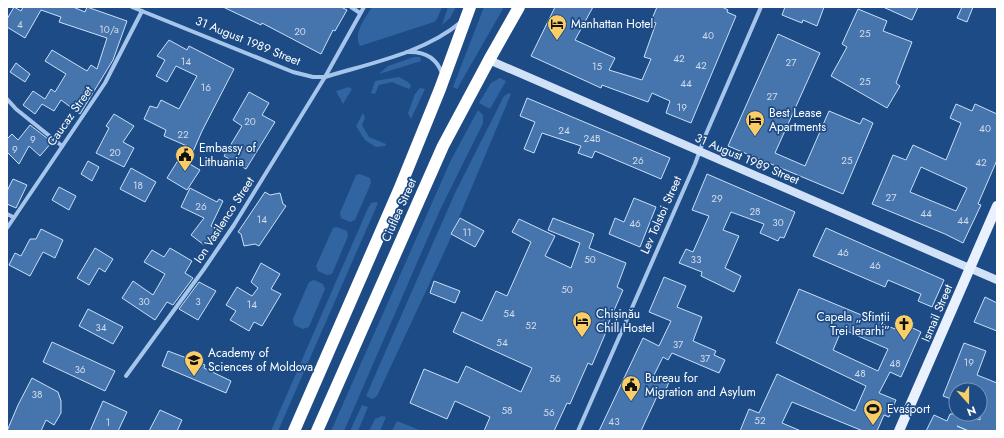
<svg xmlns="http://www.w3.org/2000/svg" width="1004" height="438" font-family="Jost,sans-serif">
<rect width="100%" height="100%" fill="#1d4b85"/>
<g fill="#3165a2">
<path d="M372,7H442L437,19L434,22L360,46C353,32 365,19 372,7Z"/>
<polygon points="448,7 456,7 450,18 442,25"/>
<polygon points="484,7 504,7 457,89 453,87"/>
<polygon points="414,57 420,57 421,61 379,74 388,66"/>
<polygon points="399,77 408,82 411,86 409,89 392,82 379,85 375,94 371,93 375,81"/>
<polygon points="500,78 506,81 490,109 479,103 491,83"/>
<polygon points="349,87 352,89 343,104 336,91"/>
<polygon points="420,88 425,89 411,119 408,113 415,94"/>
<polygon points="509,93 511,94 447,246 377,396 372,399 366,396 455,193 504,96"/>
<polygon points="478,110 483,115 483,123 439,212 344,431 331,431 451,160"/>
<polygon points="363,113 365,118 362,125 369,137 386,144 385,146 376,147 365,140 356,126"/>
<polygon points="360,174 370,178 371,183 355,220 350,222 341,218 340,213 356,175"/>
<polygon points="375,202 378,203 278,431 271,431 368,208 371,203"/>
<polygon points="337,227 347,231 348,236 332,274 327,275 318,271 316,266 333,228"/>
<polygon points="314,280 323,284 325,289 309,327 303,329 294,325 293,319 309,282"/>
<polygon points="362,405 368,407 358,431 350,431"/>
<polygon points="382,416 386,417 380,431 369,431 375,419"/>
<polygon points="397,421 422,431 392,431"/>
</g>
<g fill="#4675ae" stroke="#cadff8" fill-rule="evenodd">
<polygon points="14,7 21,11 23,7 73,7 85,12 87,7 127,21 113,60 80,114 61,100 54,111 42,104 35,114 23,105 33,91 45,99 51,89 55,92 66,74 45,61 52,50 87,71 91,65 97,69 107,38 59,22 61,17 41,10 25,38 7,27 7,19"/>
<polygon points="223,7 341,7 347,10 335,31 333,30 321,54 262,23 261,25"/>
<polygon points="555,7 593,7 575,40 615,58 609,70 642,80 651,59 644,57 656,23 651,21 657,7 722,7 728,10 727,12 736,16 691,123 666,113 670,101 652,93 648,102 602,85 601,88 531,56"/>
<polygon points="785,7 824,7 817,26 803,20 802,23 782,15"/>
<polygon points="883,7 918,7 912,20"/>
<polygon points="962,7 973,7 967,22 957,18"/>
<polygon points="858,9 887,21 883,31 912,42 896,83 900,86 887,108 831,76 847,47 842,44"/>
<polygon points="778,34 820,53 775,153 805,166 829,111 860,124 863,118 873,123 843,194 728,146"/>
<polygon points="169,40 187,50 189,46 234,69 202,131 188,163 200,170 187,190 167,178 187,146 164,136 166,130 144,119 150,106 157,108 161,100 179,109 197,76 176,66 167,82 156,76 165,60 157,56"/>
<polygon points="16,63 30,74 25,82 10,72"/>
<polygon points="249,92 269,103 262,115 275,122 246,169 224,156 242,126 233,120"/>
<polygon points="527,98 670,158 661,179 595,151 592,158 578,153 581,146 542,133 534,153 524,149 535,122 520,116"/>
<path d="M956,104L972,111L975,104L997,114V160L978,204L981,205L963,243L945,234L872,204L893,155L906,160L913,145L946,160L961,123L950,118ZM921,167L967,188L956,211L910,192Z"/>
<polygon points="114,114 134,126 123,142 134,148 124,167 96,153 109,128 106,126"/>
<polygon points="30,125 52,142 40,156 29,146 19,164 7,152 7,139 12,134 18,140"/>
<polygon points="88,161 99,167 92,181 81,174"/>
<polygon points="131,168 156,182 145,202 120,189"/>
<polygon points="707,174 795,212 784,238 780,237 778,241 760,233 764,224 731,212 723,230 739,236 725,268 741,276 734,292 701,276 702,272 679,263 686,249 693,252 709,216 692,210"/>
<polygon points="13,179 27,185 16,208 7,204 7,191"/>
<polygon points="59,187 76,196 69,210 52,200"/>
<polygon points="190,188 217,202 219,199 223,201 211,226 216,230 204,245 191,235 204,218 181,207"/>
<polygon points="265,192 270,195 280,193 283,204 286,206 259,246 255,244 244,246 241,234 238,232"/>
<polygon points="634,198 656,207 640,247 609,234 615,218 624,222"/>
<polygon points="460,218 484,231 475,247 451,234"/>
<polygon points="553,218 594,234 589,248 626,263 617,287 623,290 605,331 606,332 592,365 588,363 570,404 567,403 554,431 484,431 490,417 455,401 447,419 410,403 424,369 458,383 466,366 521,392 532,368 453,332 462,312 482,321 496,291 507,296 531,242 512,232 519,219 555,236 545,256 571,268 580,243 548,230"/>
<polygon points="826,228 944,280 932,307 918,301 921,294 888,280 885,287 813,256"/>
<polygon points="41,229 63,240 55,258 43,252 30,276 9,265 15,253 21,256 30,239 36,239"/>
<polygon points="95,248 113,259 105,272 99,268 89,285 77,278"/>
<polygon points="170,248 192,261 185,273 193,278 173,305 167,302 155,320 122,298 133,281 153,295 165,274 144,262 152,250 164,257"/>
<polygon points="261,263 280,274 271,289 281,294 262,326 254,322 249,331 230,320 236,311 226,305 237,287 252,296 258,288 251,282"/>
<polygon points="664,277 686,286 677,307 702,317 693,341 716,351 714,355 725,360 719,373 672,353 668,360 663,357 654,375 669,382 664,394 659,392 641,431 599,431 643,338 659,346 671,321 649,312"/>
<polygon points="434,281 460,291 455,303 430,293"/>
<polygon points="199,282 216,291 198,320 179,309"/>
<path d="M799,289L895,329L898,321L921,332L901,377L890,372L879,393L896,400L889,417L884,415L877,431H863L792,402L782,423L801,431H740L749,409L759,413L777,374L855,411L866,386L776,343ZM842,329L888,349L878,371L833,350Z"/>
<polygon points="985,297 997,303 997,331 974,322"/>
<polygon points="88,309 123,327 113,344 79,326"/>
<polygon points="52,342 115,371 105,391 43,362"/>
<polygon points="964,343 986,351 977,375 997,383 997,431 969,431 957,426 968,431 926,431 934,415 947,421 950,414 966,414 980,420 980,390 956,390 956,401 943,396"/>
<polygon points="168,351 205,365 204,368 231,381 226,393 162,366"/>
<polygon points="32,378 58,392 61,401 61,413 54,425 46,420 41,431 7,431 18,405"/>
<polygon points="103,401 127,412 118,431 90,431"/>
<polygon points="160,410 182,420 177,431 149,431"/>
</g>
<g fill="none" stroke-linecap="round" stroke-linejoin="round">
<g stroke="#a5c5ea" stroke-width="4">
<path d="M132,7L293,72L313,77H325C371,63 424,53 461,22"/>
<polyline points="351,7 360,13"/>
<path d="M407,52C423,51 436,57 442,73"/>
<polyline points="7,99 16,109 62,146"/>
<polyline points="7,214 13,217"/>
<polyline points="7,228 105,83 142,11"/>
<polyline points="126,376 204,269 234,225 325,77 364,7"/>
<polyline points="578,431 695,164 706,134 761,7"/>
</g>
<polyline stroke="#d1e2f8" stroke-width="8" points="489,60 997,280"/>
<polyline stroke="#e9f1fe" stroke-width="10" points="899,431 997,206"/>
<g stroke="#fff" stroke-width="12">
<polyline points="294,431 399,190 440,89 470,7"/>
<polyline points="317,431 443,146 489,60 519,7"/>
</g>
</g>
<defs>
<symbol id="hotel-pin" viewBox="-11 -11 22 30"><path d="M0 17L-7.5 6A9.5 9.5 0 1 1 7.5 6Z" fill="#face64" stroke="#1d4b85"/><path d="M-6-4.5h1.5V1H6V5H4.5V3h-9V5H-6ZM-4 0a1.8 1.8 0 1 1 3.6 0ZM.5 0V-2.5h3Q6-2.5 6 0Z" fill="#111"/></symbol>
<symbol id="civic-pin" viewBox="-11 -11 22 30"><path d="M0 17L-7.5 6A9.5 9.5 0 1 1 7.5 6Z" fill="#face64" stroke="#1d4b85"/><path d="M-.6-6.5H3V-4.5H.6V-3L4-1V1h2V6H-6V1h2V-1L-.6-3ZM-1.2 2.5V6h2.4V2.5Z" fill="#111"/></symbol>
<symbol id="church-pin" viewBox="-11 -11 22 30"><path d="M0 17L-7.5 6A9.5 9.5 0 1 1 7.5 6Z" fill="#face64" stroke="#1d4b85"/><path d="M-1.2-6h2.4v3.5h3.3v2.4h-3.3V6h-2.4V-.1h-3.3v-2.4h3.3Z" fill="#111"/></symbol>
<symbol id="university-pin" viewBox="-11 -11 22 30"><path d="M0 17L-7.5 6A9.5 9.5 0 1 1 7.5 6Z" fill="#face64" stroke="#1d4b85"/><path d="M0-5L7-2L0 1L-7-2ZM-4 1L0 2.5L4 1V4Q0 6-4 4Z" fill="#111"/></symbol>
<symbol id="stadium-pin" viewBox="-11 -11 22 30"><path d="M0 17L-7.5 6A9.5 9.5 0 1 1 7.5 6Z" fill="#face64" stroke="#1d4b85"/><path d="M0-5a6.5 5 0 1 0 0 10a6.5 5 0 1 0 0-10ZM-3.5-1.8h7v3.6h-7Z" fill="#111"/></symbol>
</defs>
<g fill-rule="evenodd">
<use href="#hotel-pin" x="546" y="13" width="22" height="30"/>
<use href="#hotel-pin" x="744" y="109" width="22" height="30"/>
<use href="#civic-pin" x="174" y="144" width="22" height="30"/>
<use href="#hotel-pin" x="571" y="310" width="22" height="30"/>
<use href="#church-pin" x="893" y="313" width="22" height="30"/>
<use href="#university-pin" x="183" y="349" width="22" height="30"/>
<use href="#civic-pin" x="620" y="374" width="22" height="30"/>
<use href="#stadium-pin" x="862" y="398" width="22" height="30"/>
</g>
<g text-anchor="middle" stroke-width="3.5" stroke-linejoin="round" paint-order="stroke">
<g font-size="10" fill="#d1dceb">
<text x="20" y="28">4</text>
<text x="109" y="33">10/a</text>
<text x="300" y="35">20</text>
<text x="865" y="37">25</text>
<text x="708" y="39">40</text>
<text x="679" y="62">42</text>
<text x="186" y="65">14</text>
<text x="791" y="66">27</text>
<text x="701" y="69">42</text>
<text x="597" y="70">15</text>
<text x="865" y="85">25</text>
<text x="686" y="87">44</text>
<text x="206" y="91">16</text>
<text x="772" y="100">27</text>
<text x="682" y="111">19</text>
<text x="250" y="125">20</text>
<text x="985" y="132">40</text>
<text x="564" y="134">24</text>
<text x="183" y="138">22</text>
<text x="592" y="142">24B</text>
<text x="33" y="143">9</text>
<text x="15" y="153">9</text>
<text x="115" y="156">20</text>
<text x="638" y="164">26</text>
<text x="847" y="164">25</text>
<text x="981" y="166">42</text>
<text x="138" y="189">18</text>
<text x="891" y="201">27</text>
<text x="717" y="202">29</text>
<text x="201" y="210">26</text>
<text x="755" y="215">28</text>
<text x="926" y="217">44</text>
<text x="262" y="223">14</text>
<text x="963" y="224">44</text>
<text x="778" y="226">30</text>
<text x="635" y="227">46</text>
<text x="467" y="236">11</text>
<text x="843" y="256">46</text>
<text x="590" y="263">50</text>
<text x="696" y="263">33</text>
<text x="875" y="269">46</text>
<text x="567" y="293">50</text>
<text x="144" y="305">30</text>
<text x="198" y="305">3</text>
<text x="252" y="308">14</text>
<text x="509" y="317">54</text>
<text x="531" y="329">52</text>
<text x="101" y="331">34</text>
<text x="502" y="346">54</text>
<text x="678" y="348">37</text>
<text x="705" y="362">37</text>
<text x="969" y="366">19</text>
<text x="895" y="367">48</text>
<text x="80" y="373">36</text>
<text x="860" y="377">48</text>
<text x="555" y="382">56</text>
<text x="37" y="398">38</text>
<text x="507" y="414">58</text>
<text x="549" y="416">56</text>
<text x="760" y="424">52</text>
<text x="614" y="425">43</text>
<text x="108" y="426">1</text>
</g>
<g font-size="12" fill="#fff" stroke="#1d4b85" text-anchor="start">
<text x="571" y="28">Manhattan Hotel</text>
<text x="769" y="117">Best Lease<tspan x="769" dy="14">Apartments</tspan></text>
<text x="199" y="152">Embassy of<tspan x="199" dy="14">Lithuania</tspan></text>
<text x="596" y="318">Chișinău<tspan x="596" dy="14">Chill Hostel</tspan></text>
<text x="890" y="321" text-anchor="end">Capela „Sfinții<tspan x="890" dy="14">Trei Ierarhi”</tspan></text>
<text x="208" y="357">Academy of<tspan x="208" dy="14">Sciences of Moldova</tspan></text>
<text x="645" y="382">Bureau for<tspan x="645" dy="14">Migration and Asylum</tspan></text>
<text x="887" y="413">Evaśport</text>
</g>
<g font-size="12" fill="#fff" stroke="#1d4b85">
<text transform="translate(248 41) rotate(22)" y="4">31 August 1989 Street</text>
<text transform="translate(70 116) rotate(-55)" y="4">Caucaz Street</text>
<text transform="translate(747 159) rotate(23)" y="4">31 August 1989 Street</text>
<text transform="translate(399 210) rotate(-66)" y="4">Ciuflea Street</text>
<text transform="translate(661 215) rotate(-66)" y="4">Lev Tolstoi Street</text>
<text transform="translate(224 220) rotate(-57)" y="4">Ion Vasilenco Street</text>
<text transform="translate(937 313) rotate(-67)" y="4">Ismail Street</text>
</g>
</g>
<rect width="1004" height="438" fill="none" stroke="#ffffff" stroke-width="16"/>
<g transform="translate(968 402) rotate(159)"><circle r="19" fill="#1d4b85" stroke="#7793b6"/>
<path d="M0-3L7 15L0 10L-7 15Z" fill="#face64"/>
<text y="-6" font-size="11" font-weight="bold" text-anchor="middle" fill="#ffffff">N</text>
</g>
</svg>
